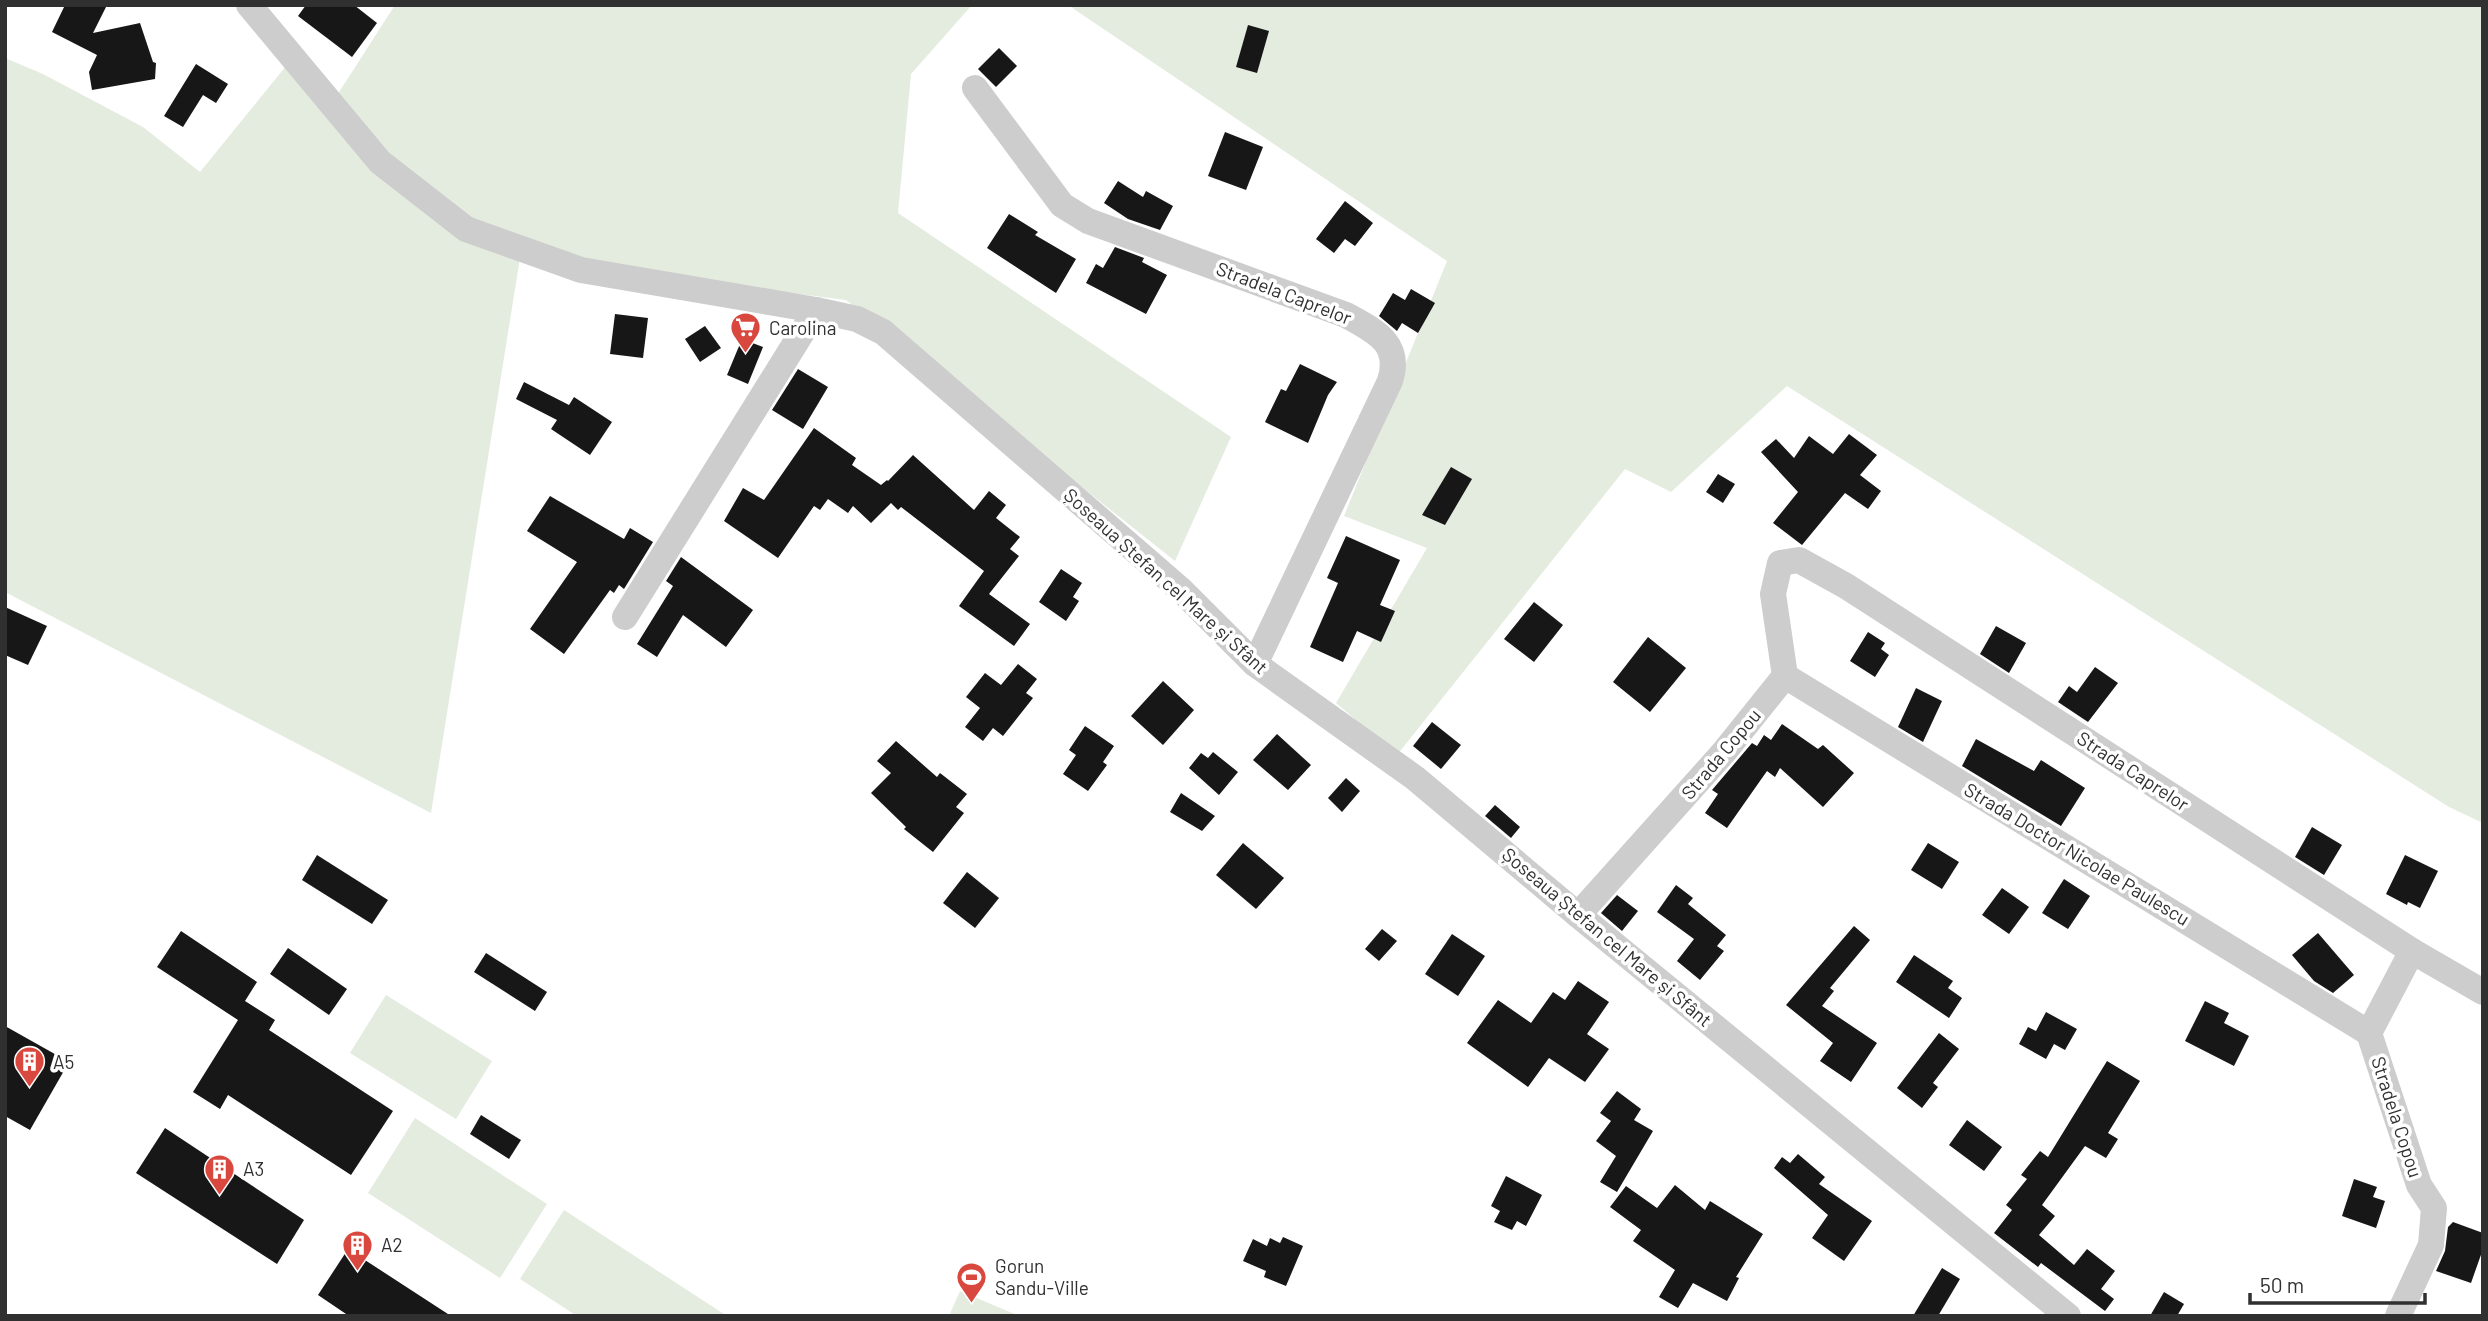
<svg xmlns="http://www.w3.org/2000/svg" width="2488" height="1321" font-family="Barlow,sans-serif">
<rect width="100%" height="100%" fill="#fff"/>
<g fill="#e4ecdf">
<polygon points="395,5 972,5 911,74 898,213 1231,437 1175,561 846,300 583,266 470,225 383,159 334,100"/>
<polygon points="1068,5 2483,5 2483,823 2449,807 1787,386 1671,492 1625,469 1397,755 1336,703 1427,548 1344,516 1447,261"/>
<polygon points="5,58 43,74 143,127 200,172 290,61 376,167 520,258 431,813 5,592"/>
<polygon points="386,995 492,1061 456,1119 350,1053"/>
<polygon points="415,1118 547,1204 500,1278 368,1193"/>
<polygon points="564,1210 727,1316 577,1316 520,1279"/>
<polygon points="960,1291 1019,1316 949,1316"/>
</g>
<g fill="#171717">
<polygon points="65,5 107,5 93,33 140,23 153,62 156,63 155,79 92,90 89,72 97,55 52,32"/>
<polygon points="306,5 354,5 377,23 352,57 298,16"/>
<polygon points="1248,25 1269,31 1257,73 1236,67"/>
<polygon points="999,48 1017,66 996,87 978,69"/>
<polygon points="196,64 228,84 216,103 203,95 183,127 164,116"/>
<polygon points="1225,132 1263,147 1246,190 1208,176"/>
<polygon points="1118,181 1143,197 1146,191 1173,206 1160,230 1128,219 1104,203"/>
<polygon points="1345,201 1373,223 1355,246 1345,239 1334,253 1316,239"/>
<polygon points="1009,214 1038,232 1035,235 1076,259 1056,293 987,248"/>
<polygon points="1115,247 1144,258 1142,262 1167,275 1146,314 1086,283 1096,264 1103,268"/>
<polygon points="1411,289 1435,303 1418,333 1402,323 1397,331 1379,316 1393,293 1405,300"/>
<polygon points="615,314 648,318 643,358 610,354"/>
<polygon points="705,326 721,348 700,362 685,339"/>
<polygon points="742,339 763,347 748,384 727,375"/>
<polygon points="1300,364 1337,382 1328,395 1308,443 1265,422 1281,389 1286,391"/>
<polygon points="798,369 828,387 803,429 772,410"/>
<polygon points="524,382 569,405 574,397 612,422 590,455 551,429 557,420 516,399"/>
<polygon points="814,428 856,458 852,465 881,485 887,480 888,481 913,455 974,510 989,491 1006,505 996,518 1020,537 1010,549 1019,556 989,594 1030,624 1014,646 959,606 984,571 901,507 898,510 891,503 871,523 853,506 848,513 828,499 820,510 814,506 778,558 724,521 743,488 764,500"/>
<polygon points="1849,434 1877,455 1860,475 1881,491 1868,509 1845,493 1802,545 1773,523 1798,492 1761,452 1776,439 1794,458 1809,436 1833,454"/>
<polygon points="1451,467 1472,479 1445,525 1422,515"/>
<polygon points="1718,474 1735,484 1723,503 1706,492"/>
<polygon points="550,496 624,539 630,528 653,542 624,589 619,585 614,593 610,590 564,654 530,629 577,562 527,531"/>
<polygon points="1346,536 1400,560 1380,605 1395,611 1381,642 1357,631 1343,662 1310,647 1338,583 1327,578"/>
<polygon points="681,557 753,610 726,647 683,615 657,657 637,644 673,586 666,581"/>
<polygon points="1061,569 1082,583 1073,597 1079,601 1066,621 1039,602"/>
<polygon points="1534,602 1563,625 1534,662 1504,639"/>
<polygon points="5,607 47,626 28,665 5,655"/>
<polygon points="1996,626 2026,643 2009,673 1980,654"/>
<polygon points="1868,632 1885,643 1881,649 1889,655 1875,677 1850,661"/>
<polygon points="1648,637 1686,668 1650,712 1613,682"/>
<polygon points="1018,664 1037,679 1026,693 1033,698 1003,736 993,728 983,741 965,727 980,708 966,697 985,673 1001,685"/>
<polygon points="2095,667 2118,683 2088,722 2058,702 2069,686 2077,692"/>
<polygon points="1163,681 1194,710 1163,745 1131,716"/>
<polygon points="1916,688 1942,701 1923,742 1898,727"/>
<polygon points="1432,722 1461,745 1441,769 1413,746"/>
<polygon points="1782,724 1818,749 1823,745 1854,773 1823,807 1780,768 1775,777 1767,771 1727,828 1705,813 1718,794 1712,790 1752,743 1757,746 1764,735 1771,740"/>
<polygon points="1085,726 1114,746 1103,762 1107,765 1088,791 1063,774 1076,755 1069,750"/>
<polygon points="1277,734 1311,765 1288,790 1253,760"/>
<polygon points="1976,739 2034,771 2041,760 2085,788 2061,826 1962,766"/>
<polygon points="896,741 937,777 940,773 967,794 956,807 964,813 933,852 904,829 906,827 871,793 891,773 877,761"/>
<polygon points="1213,752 1238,772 1219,795 1189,768 1201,753 1208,758"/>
<polygon points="1346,778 1360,791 1342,812 1328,798"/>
<polygon points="1181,793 1215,816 1202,831 1170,812"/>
<polygon points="1495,805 1520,827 1511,838 1485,816"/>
<polygon points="2312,827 2342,845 2324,875 2295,857"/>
<polygon points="1243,843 1284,878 1256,909 1216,875"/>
<polygon points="1928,843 1959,862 1942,889 1911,870"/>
<polygon points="317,855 388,900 372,924 302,880"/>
<polygon points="2405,855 2438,871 2420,908 2408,902 2407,905 2386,894"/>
<polygon points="967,872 999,898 975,928 943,903"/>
<polygon points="2064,879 2090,896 2068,929 2042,913"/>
<polygon points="1676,885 1693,898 1688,904 1726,935 1717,946 1724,951 1700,980 1677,961 1694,939 1657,912"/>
<polygon points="2002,888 2029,907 2009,934 1982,915"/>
<polygon points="1617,895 1638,911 1622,931 1601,913"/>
<polygon points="1854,926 1870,940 1830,988 1834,991 1822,1006 1877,1043 1851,1082 1820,1061 1833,1043 1786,1005"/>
<polygon points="1382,929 1397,941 1379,961 1365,949"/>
<polygon points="181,931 257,982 245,1001 275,1020 269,1030 393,1111 351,1175 228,1095 220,1109 193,1092 238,1020 157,967"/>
<polygon points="2318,933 2354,975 2333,993 2314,981 2292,955"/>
<polygon points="1452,934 1485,956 1458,996 1425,974"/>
<polygon points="288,948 347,989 329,1015 270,974"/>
<polygon points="486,953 547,992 535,1011 474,972"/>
<polygon points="1914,955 1953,981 1948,988 1962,998 1949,1018 1896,982"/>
<polygon points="1578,981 1609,1002 1587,1034 1609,1049 1585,1082 1549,1058 1528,1087 1467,1043 1498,1000 1531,1023 1553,992 1565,1000"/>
<polygon points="2205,1001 2229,1013 2224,1023 2249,1036 2234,1066 2185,1041"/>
<polygon points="2046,1012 2077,1029 2065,1050 2054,1044 2046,1059 2019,1044 2028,1027 2036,1031"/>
<polygon points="5,1026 69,1062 30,1130 5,1116"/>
<polygon points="1939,1033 1959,1049 1933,1083 1938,1087 1922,1108 1897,1088"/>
<polygon points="2107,1061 2140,1081 2108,1133 2118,1139 2106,1158 2085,1146 2042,1205 2055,1216 2039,1235 2074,1265 2087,1249 2115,1271 2101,1289 2114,1299 2105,1311 2041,1263 2038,1267 1994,1233 2012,1210 2006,1205 2027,1179 2021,1175 2040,1151 2048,1157"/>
<polygon points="1617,1091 1641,1109 1634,1120 1653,1131 1617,1192 1600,1182 1616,1156 1596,1141 1611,1121 1600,1113"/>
<polygon points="481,1115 521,1140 509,1159 470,1134"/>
<polygon points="1967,1120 2002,1147 1984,1171 1949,1145"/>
<polygon points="165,1128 304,1220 277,1264 136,1173"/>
<polygon points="1798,1154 1825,1177 1819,1184 1872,1221 1844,1261 1812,1238 1828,1215 1774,1168 1782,1157 1790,1163"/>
<polygon points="1506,1176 1542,1195 1526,1226 1517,1221 1512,1230 1494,1222 1500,1211 1491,1206"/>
<polygon points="2354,1179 2377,1187 2373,1197 2385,1201 2376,1228 2342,1216"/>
<polygon points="1675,1185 1705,1210 1710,1201 1763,1234 1736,1277 1739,1278 1727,1301 1693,1283 1678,1308 1659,1297 1675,1270 1633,1241 1641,1230 1610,1207 1626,1186 1657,1208"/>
<polygon points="2453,1222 2483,1233 2483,1249 2471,1283 2436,1271 2445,1251 2448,1227"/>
<polygon points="1283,1237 1303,1246 1286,1286 1264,1277 1266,1271 1243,1261 1253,1239 1267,1246 1270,1238 1280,1243"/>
<polygon points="348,1249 451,1316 349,1316 318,1295"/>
<polygon points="1942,1268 1960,1279 1938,1316 1913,1316"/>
<polygon points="2164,1292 2184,1304 2177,1316 2150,1316"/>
</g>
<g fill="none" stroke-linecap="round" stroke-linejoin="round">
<g stroke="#cdcdcd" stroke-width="26">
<polyline points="249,5 380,162 466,229 581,270 816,310 857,319 883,332 1180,589 1255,664 1415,778 1578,915 2068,1316"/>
<path d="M975,88L1062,205L1088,221L1346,315C1375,331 1402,343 1390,381L1255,664"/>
<polyline points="625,617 816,310"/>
<polyline points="1785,676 2369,1033"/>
<polyline points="1578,915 1724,752 1785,676 1773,594 1780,563 1799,560 1846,586 2412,951 2483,992"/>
<polyline points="2369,1033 2419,1185 2434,1208 2431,1245 2398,1316"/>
<polyline points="2369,1033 2412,951"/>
</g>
</g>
<defs>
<symbol id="supermarket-pin" viewBox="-11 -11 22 30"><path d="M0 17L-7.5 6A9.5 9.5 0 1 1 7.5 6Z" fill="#d9483f" stroke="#fff"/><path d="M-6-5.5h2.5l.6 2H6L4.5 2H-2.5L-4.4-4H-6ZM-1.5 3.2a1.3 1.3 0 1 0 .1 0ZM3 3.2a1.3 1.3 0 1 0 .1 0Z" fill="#fff"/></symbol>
<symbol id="building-pin" viewBox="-11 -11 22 30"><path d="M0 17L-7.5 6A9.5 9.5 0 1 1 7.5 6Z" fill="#d9483f" stroke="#fff"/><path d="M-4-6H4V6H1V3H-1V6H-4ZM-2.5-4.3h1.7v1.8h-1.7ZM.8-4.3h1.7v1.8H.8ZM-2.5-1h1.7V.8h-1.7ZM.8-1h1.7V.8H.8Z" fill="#fff"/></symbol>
<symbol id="stadium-pin" viewBox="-11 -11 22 30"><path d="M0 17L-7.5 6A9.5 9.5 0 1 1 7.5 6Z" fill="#d9483f" stroke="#fff"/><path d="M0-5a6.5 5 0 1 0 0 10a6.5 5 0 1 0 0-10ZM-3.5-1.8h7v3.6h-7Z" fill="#fff"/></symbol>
</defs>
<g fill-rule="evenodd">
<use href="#supermarket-pin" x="728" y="310" width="35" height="47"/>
<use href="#building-pin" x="12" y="1044" width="35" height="47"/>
<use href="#building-pin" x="202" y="1152" width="35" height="47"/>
<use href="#building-pin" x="340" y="1228" width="35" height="47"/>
<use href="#stadium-pin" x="954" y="1260" width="35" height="47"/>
</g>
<g text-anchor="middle" stroke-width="7" stroke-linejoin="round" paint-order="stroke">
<g font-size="19" fill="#303030" stroke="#fff">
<text transform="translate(1284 293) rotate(21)" y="7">Stradela Caprelor</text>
<text transform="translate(1166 581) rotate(42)" y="7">Șoseaua Ștefan cel Mare și Sfânt</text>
<text transform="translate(1721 754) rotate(-50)" y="7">Strada Copou</text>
<text transform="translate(2133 771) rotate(33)" y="7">Strada Caprelor</text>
<text transform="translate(2077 854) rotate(31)" y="7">Strada Doctor Nicolae Paulescu</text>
<text transform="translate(1607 937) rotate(40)" y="7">Șoseaua Ștefan cel Mare și Sfânt</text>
<text transform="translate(2397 1117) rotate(72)" y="7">Stradela Copou</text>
</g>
<g font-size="19" fill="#303030" stroke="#fff" text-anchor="start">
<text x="769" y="335">Carolina</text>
<text x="53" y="1069">A5</text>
<text x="243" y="1176">A3</text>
<text x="381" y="1252">A2</text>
<text x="995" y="1273">Gorun<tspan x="995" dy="22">Sandu-Ville</tspan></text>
</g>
</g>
<rect width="2488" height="1321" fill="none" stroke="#303030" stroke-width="14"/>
<path d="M2250 1293v10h175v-10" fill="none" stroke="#303030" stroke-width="3.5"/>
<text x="2260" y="1293" font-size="21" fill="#303030" stroke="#ffffff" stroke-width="5" paint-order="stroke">50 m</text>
</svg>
